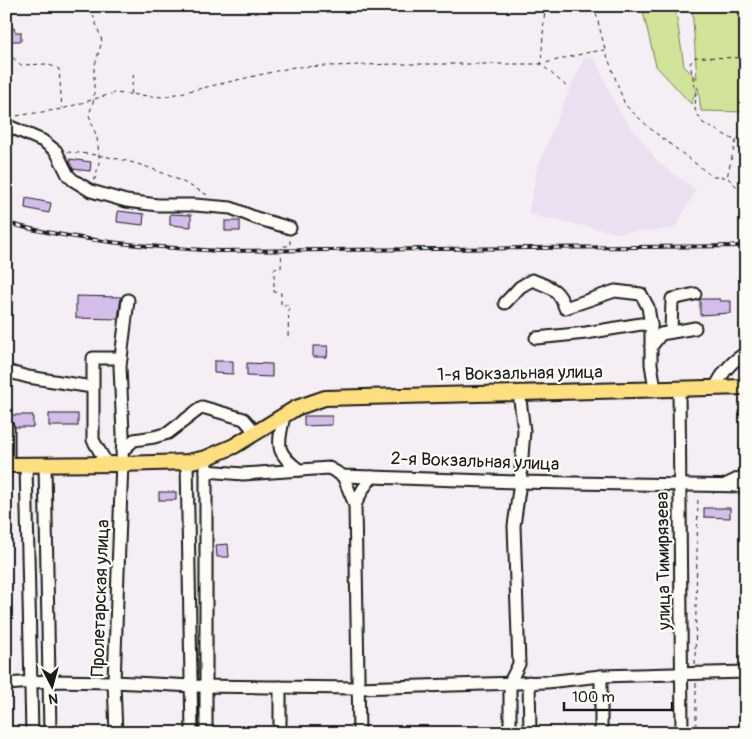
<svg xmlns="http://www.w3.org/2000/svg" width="752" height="739" font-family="Pangolin,sans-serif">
<rect width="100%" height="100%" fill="#f5eff5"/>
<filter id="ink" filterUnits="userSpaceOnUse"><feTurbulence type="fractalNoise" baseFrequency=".02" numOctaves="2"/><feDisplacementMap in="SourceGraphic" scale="10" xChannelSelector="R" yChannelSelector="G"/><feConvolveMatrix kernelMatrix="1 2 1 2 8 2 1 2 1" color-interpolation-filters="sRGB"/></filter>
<g filter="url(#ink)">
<polygon fill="#ebe0f2" points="594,57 619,111 659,163 696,190 675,229 618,233 544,218 528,214 537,169 563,104 584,58"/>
<polygon fill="#d0e398" stroke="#76805a" points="644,6 675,6 684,66 697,79 692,6 746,6 746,112 701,111 698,87 691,104 656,66 644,16"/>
<g fill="#d4bceb" stroke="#1c1c1c">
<polygon points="8,28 14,28 15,32 21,32 21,41 9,41"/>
<polygon points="70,159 91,162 90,171 73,169 70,162"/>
<polygon points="26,198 51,203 49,213 25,208"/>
<polygon points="118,211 144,214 143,225 117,222"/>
<polygon points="170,214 191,215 191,227 170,225"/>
<rect x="225" y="221" width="15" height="10"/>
<polygon points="76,296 121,297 118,319 76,318"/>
<polygon points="700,299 720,299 720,301 731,301 731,313 700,315"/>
<polygon points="313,346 328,346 327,357 313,357"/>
<polygon points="214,361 233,361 233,374 214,373"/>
<polygon points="247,363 272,364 272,377 247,376"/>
<rect x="49" y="414" width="29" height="12"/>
<polygon points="9,415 33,415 33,427 15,427 12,422 9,421"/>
<polygon points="304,416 332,416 332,425 304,426"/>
<rect x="159" y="492" width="17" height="8"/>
<polygon points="704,508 730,508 730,518 704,517"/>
<polygon points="228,544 229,557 217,557 216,545"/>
</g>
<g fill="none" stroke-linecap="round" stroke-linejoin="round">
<defs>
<g id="minor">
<polyline points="6,125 43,141 56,151 68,175 73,180 91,191 126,201 158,205 195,205 231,208 256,218 290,228"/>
<path d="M505,303L520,287L532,280C550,287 559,289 565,308L615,291L641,294L648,307L651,325"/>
<polyline points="671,332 672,299 695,294"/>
<polyline points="536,338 586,333 641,324 651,325 651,347"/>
<polyline points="6,371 28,377 92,387"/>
<polyline points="679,388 682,733"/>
<path d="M715,388C722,373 731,361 746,353"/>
<polyline points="655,389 651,364 651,347 661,334 695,328"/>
<path d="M284,416C278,445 274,451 299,470"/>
<polyline points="122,451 134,440 154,437 168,433 202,407 244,419 256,433"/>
<polyline points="187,462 192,733"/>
<polyline points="107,464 93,440 93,358 121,358"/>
<polyline points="8,465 8,428"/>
<polyline points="26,465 32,733"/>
<polyline points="45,465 50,733"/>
<polyline points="206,471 243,474 329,468 343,476 516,482 746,486"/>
<polyline points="343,476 355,505 359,733"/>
<polyline points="725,485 746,475"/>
<polyline points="355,505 363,489 372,477"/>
<polyline points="601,676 601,733"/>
<polyline points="529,682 530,733"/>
<polyline points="6,684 49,681 114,682 193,686 358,688 547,682 601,676 746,672"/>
<polyline points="280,687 280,733"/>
<polyline points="116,733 114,682 123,434 120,366 128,300"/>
<polyline points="206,733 206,465"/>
<polyline points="510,733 510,682 519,664 514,526 520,482 524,431 519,392"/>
</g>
<polyline id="major" points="6,465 121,464 187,462 206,458 234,446 296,408 325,398 746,387"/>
</defs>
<use href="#minor" stroke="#1c1c1c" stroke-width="15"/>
<use href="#major" stroke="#1c1c1c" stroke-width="18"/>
<g stroke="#1c1c1c" stroke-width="1" stroke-dasharray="4 4" stroke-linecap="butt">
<polyline points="545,6 541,64 590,52 605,50 625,105 653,131 713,177 727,177 736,141 746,142"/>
<polyline points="594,6 605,49"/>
<polyline points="6,56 10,55 21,65 47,64 59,69 62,108"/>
<polyline points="746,58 695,57 690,64 696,92 695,110 703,123 736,141 746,130"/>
<polyline points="131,94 134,71"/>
<polyline points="9,117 62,109 114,93 163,97 294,67 397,64 541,64 567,87"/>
<path d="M67,152C123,156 160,168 209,196"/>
<polyline points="728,178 736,186 746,189"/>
<polyline points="93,180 95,179 99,163 99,154 97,138 89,115 94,99 94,68 102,41 93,15"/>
<polyline points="288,336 289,305 281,305 281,293 274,292 274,269 281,268 282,246 290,246 290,238"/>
<polyline points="695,664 698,496"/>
<polyline points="696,683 696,733"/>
</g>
<use href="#minor" stroke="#fdfcf7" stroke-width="11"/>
<use href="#major" stroke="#fedf80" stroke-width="14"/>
<defs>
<path id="rail" d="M6,223C76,241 149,247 220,251L746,246"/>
</defs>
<use href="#rail" stroke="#1c1c1c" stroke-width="4"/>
<use href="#rail" stroke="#fdfcf7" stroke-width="2" stroke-dasharray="5.5" stroke-linecap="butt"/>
</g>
</g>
<g text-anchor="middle" stroke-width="4.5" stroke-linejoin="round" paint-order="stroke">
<g font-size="18" fill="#1c1c1c" stroke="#fdfcf7">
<text transform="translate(520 373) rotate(-1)" y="6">1-я Вокзальная улица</text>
<text transform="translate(475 461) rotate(2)" y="6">2-я Вокзальная улица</text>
<text transform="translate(663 561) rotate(-91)" y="6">улица Тимирязева</text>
<text transform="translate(100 598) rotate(-88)" y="6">Пролетарская улица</text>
</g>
</g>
<rect width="752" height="739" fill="none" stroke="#fdfcf7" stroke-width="25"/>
<rect x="12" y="12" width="727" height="714" fill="none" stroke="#1c1c1c" stroke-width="2" filter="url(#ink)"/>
<g transform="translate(52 686) rotate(174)" stroke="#fdfcf7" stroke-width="4" paint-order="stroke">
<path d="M0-4L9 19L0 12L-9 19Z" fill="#1c1c1c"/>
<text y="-8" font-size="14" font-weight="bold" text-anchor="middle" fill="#1c1c1c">N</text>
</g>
<path d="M564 702v8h108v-8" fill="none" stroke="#1c1c1c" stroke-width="2.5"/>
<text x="572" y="702" font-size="15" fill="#1c1c1c" stroke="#fdfcf7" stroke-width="4" paint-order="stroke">100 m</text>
</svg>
